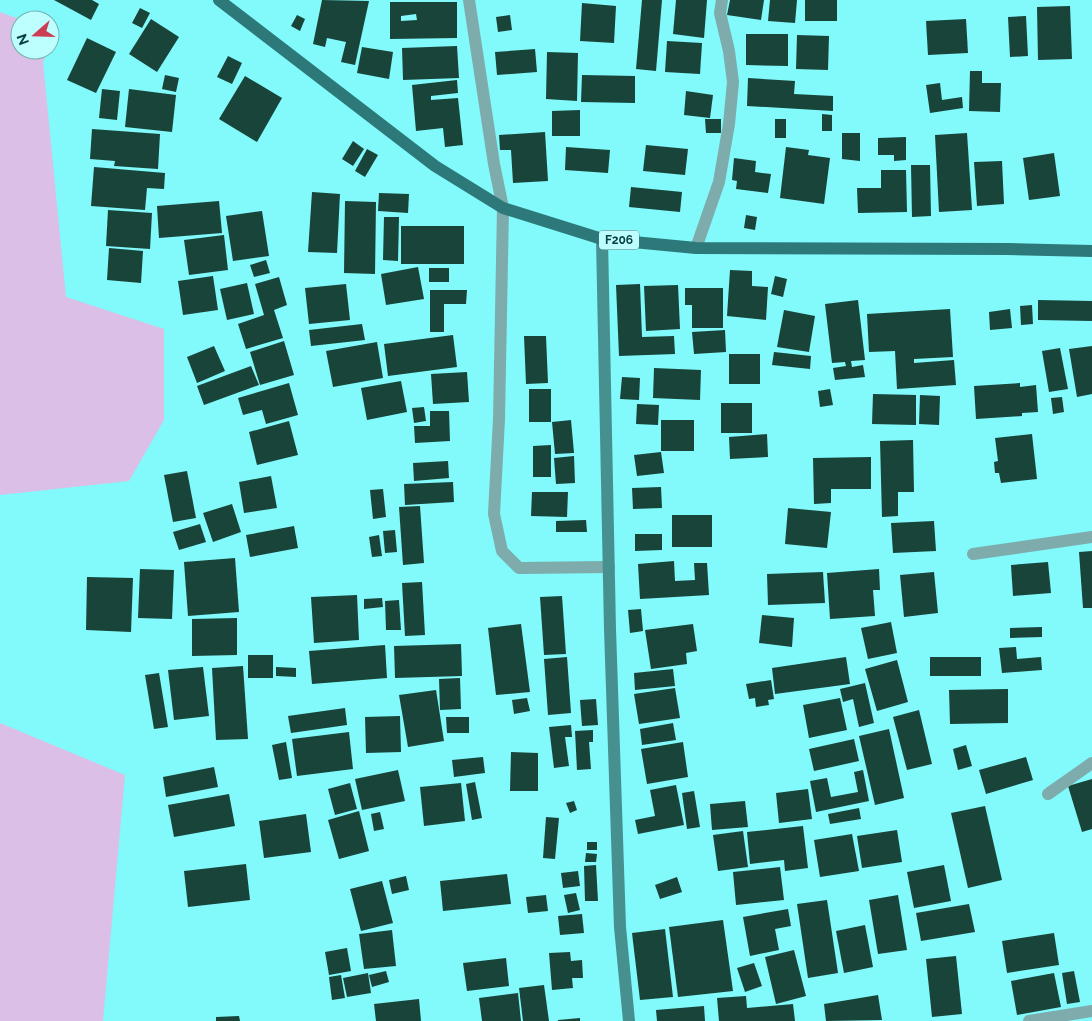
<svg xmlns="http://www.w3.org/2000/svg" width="1092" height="1021" font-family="Raleway,sans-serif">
<rect width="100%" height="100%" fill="#82f9fa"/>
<g fill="#dbbfe6">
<polygon points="0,12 22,20 20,20 20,50 49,50 43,62 66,297 164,329 164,420 129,481 0,495"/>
<polygon points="0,723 125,775 103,1021 0,1021"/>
</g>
<g fill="#18443a" fill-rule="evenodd">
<polygon points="54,0 92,0 99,4 91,20"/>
<polygon points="322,0 369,1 355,65 341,62 346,42 327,38 325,47 313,44"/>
<polygon points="642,0 662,0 656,71 636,69"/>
<polygon points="676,0 707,0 704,38 673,34"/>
<polygon points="730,0 764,0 761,20 727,15"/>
<polygon points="770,0 797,0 795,23 768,21"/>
<rect x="805" y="0" width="32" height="21"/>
<path d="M390,2H457V38L390,39ZM416,14L417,20L401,21V16Z"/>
<polygon points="582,3 616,6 614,43 580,41"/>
<polygon points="1070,6 1072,59 1038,60 1037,7"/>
<polygon points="140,8 150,13 142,28 132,23"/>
<polygon points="297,15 305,19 300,31 291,26"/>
<polygon points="510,15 512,30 498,32 496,17"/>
<polygon points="1026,16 1028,56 1010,57 1008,17"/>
<polygon points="151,19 179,37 157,72 129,54"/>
<polygon points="966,19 968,53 928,55 926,21"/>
<polygon points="746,34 788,34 788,66 746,65"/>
<polygon points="797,35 829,36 828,70 796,69"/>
<polygon points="87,38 116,52 96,93 67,80"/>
<polygon points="667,41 702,43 700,74 665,72"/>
<polygon points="457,46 459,78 403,80 402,48"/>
<polygon points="362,47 393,52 389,79 357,73"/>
<polygon points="535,49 537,72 497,75 495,52"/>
<polygon points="547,52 578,53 577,101 546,99"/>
<polygon points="228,56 242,63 232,84 217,77"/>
<polygon points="970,71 982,71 982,83 1001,83 1000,112 969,111"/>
<polygon points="165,75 179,78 176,92 162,89"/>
<polygon points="582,75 635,76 635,103 581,102"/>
<polygon points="245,76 282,98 257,142 219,119"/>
<polygon points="748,78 795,81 794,94 833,96 833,111 747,106"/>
<polygon points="457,80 458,93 431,96 431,100 458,98 463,145 445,147 443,128 416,131 412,85"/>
<polygon points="940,83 942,100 962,97 963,108 930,113 926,85"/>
<polygon points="102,89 120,91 117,120 99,118"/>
<polygon points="129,89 176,95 172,132 125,127"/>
<polygon points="686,91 713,95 710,118 684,115"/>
<polygon points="580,110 580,136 552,136 552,111"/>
<polygon points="822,114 832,115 832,131 822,131"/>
<polygon points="705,119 721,119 721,133 706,133"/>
<rect x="775" y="119" width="11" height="19"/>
<polygon points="92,129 160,134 158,169 114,166 115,161 90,159"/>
<polygon points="545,132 548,181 513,183 511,150 500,150 499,135"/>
<polygon points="842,133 860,133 860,161 842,159"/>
<polygon points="967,133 972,210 939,212 935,135"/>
<polygon points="906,137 906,160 894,161 894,155 878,155 878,138"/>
<polygon points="353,141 364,149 353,166 342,159"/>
<polygon points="646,145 688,149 685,175 643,171"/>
<polygon points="566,147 610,150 608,173 565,170"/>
<polygon points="786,147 809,150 808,155 830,158 824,204 780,198"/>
<polygon points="367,149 378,155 365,177 355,171"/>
<polygon points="1054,153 1060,196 1029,200 1023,158"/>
<polygon points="734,158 756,161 755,172 771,174 768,193 736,189 737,181 732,180"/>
<polygon points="1002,161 1004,204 977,206 974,162"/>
<polygon points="911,165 930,165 931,216 912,217"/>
<polygon points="94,167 165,173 164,189 147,188 145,210 91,206"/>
<polygon points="881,170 906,170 907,212 858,213 857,188 881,188"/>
<polygon points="631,187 682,192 680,212 629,207"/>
<polygon points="312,192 340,194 337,253 308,252"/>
<polygon points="379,193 409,194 408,213 378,211"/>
<polygon points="219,201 222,233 159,238 157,206"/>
<polygon points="345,201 376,202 375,274 344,273"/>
<polygon points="108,210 152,213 150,249 106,246"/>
<polygon points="262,211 269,256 233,261 226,216"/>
<polygon points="746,215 757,217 755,230 744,228"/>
<polygon points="384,217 399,217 398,261 383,260"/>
<rect x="401" y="226" width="63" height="38"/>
<polygon points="224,235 228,270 189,275 184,240"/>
<polygon points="109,248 143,251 141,283 107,280"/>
<polygon points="266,260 270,273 254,277 250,265"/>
<polygon points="418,267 424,299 386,305 381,274"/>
<rect x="429" y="268" width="20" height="14"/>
<polygon points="730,270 752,271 752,286 768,287 766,320 727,316"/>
<polygon points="213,276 218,310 183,315 178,281"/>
<polygon points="775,276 787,279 783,297 771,294"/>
<polygon points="279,277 287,305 274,310 283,338 246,349 238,324 264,315 255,284"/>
<polygon points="247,283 254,314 227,320 220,289"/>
<polygon points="346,284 350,320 309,324 305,288"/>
<polygon points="640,284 642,337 674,336 675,354 619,356 616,285"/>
<polygon points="678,285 680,329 646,331 644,286"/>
<polygon points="685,288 723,288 723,328 692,328 692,305 685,305"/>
<polygon points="430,290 467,290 466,304 444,304 444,332 430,332"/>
<polygon points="858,300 865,360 851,361 852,367 863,365 865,377 835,380 833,368 846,366 845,362 832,363 825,304"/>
<polygon points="1038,300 1092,301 1092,321 1038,320"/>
<polygon points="1032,305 1033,324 1021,325 1020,306"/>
<polygon points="950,309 953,357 914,359 914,363 954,360 956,385 897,389 895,351 869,352 867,314"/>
<polygon points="1010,309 1012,328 990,330 989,312"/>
<polygon points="784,310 815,316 809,352 777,347"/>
<polygon points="362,324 365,340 311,346 309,330"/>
<polygon points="725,330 726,352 694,354 692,332"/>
<polygon points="453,335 457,367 388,376 384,344"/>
<polygon points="524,336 546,336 548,383 526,384"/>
<polygon points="284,341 294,375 260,385 250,352"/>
<polygon points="377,342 383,378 333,387 326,351"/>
<polygon points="214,346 225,371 197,383 187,357"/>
<polygon points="1092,346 1092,394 1077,397 1069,349"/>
<polygon points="1060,348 1068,389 1049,392 1042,351"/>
<polygon points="774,352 811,356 810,369 772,365"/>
<rect x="729" y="354" width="31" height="30"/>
<polygon points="251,366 259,385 204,405 197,386"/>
<polygon points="654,368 701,370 700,400 653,398"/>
<polygon points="467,372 469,402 433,404 431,374"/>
<polygon points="622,377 640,378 639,400 620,399"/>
<polygon points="401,381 407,412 367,420 361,388"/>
<polygon points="289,383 298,415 266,424 262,410 243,415 238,398"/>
<polygon points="1020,383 1020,387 1036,385 1038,412 1022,413 1022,416 976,419 974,386"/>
<rect x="529" y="389" width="22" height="33"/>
<polygon points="830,389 833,405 820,407 818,391"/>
<polygon points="873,394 916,395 916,425 872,424"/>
<polygon points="920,395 940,396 939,425 919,424"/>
<polygon points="1062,397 1064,412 1053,414 1051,398"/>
<rect x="721" y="403" width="31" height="30"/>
<polygon points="637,404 659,405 658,425 636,424"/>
<polygon points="424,407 426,421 414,423 412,408"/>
<polygon points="430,411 449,411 450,441 415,443 414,426 430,426"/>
<polygon points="571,420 574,453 555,454 552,422"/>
<rect x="661" y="420" width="33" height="31"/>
<polygon points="289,421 298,455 257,465 249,432"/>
<polygon points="767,434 768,457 730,459 729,437"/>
<polygon points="1032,434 1037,479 1001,483 999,473 995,473 994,462 998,461 995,438"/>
<polygon points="913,440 914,492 898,492 898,516 882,517 880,441"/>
<polygon points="551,445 551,477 533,477 533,446"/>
<polygon points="661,452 664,473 637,476 634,455"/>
<polygon points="574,456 575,483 556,484 554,458"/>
<polygon points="871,457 871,489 831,489 831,503 814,504 813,458"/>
<polygon points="448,461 449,478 414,481 413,463"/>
<polygon points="187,471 196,518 173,522 164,475"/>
<polygon points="271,476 277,508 244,513 239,482"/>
<polygon points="453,482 454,502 405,505 404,484"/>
<polygon points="661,487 662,508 633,509 632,488"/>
<polygon points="383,489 386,517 373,519 370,490"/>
<polygon points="532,492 568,492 567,517 531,516"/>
<polygon points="232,504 241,532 213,542 203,513"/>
<polygon points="420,506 424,563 403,565 399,507"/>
<polygon points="788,508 831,512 827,548 785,544"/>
<rect x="672" y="515" width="40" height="32"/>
<polygon points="586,520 587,532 556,532 556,521"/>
<polygon points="934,521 936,551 893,553 891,523"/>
<polygon points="200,524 206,542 179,550 173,532"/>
<polygon points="294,526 298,548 250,557 246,535"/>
<polygon points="395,530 397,552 385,553 383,531"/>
<polygon points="635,534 662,534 662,550 635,551"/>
<polygon points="379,535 382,556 372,557 369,537"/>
<polygon points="1092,551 1092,608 1083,608 1079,552"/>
<polygon points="235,558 239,612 188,616 184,562"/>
<polygon points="674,561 675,581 695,580 694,563 707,563 709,595 640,599 638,564"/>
<polygon points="1048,562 1051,593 1013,596 1011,565"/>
<polygon points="140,569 174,570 172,619 138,618"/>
<polygon points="879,569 880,590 873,590 875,616 830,619 827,573"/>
<polygon points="823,572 825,603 768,605 767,574"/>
<polygon points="934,572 938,613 904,617 900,575"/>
<polygon points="87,577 133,578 131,632 86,630"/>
<polygon points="422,582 425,635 405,636 402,583"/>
<polygon points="357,595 359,640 314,643 311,597"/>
<polygon points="562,596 566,654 544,655 540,597"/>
<polygon points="382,598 383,607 364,609 364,599"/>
<polygon points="399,600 401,630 386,630 385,601"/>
<polygon points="641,609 643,631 630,633 628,610"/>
<polygon points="762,615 794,618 792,647 759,643"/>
<polygon points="237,618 237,655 192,656 192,619"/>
<polygon points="891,622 897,653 868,659 861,628"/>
<polygon points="521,624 530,692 496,695 488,628"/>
<polygon points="693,624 697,651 686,653 687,664 651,669 645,630"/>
<polygon points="1042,627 1042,637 1010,638 1010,628"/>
<polygon points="461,644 462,676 395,678 394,646"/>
<polygon points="385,645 387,678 312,684 309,651"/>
<polygon points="1016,647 1017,659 1041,657 1042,670 1002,673 999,648"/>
<rect x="248" y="655" width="25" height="23"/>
<polygon points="567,657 571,713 548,715 544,659"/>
<polygon points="846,657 850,684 775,694 772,668"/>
<rect x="930" y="657" width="51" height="19"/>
<polygon points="897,660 908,702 877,711 865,669"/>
<polygon points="243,666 248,739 216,740 212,668"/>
<polygon points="203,667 209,716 174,720 168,670"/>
<polygon points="276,667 296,668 296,677 276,676"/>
<polygon points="673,669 675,686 635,690 634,673"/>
<polygon points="159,673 168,727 154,729 145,675"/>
<polygon points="460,678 461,709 440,710 439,679"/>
<polygon points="771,680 774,699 768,700 769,705 756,707 755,698 749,699 746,684"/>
<polygon points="865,683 874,723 859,727 853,699 843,702 840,689"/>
<polygon points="675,688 680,718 639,724 634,694"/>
<polygon points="1008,689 1008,723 950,724 949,690"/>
<polygon points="436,690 444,741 408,747 399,695"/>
<polygon points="527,698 530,711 514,714 512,700"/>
<polygon points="840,698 847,730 809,738 803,705"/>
<polygon points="596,699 598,725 582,726 580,700"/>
<polygon points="345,708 347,725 291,733 288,716"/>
<polygon points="919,710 932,764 907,770 893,717"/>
<polygon points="400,716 401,752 366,753 365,717"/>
<polygon points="446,717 469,717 469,733 447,733"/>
<polygon points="673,723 676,740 642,745 640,729"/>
<polygon points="571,725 572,737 565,737 569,766 554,768 549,727"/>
<polygon points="889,729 904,798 875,805 859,736"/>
<polygon points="593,730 593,742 589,742 591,769 577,770 575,731"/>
<polygon points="349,732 353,769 297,776 292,739"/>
<polygon points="854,739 859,761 814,771 809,749"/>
<polygon points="286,742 292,778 279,780 272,745"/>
<polygon points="683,742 688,777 647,784 641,749"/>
<polygon points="966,745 972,766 958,770 953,749"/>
<polygon points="511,752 538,753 538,791 510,791"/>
<polygon points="483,757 485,773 454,777 452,760"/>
<polygon points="1026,757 1033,780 986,794 979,770"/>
<polygon points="214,767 218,787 166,797 163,777"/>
<polygon points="398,770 405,801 362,810 355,779"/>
<polygon points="863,770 869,801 816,812 810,781 827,778 831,797 858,792 854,772"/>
<polygon points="1092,779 1092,829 1082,832 1068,786"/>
<polygon points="475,782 482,818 472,820 466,784"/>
<polygon points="350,783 357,809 335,815 328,789"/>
<polygon points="461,783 465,821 424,826 420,787"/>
<polygon points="676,785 684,825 638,834 635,820 655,816 650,790"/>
<polygon points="808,789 812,819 779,823 776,793"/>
<polygon points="694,791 700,827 687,829 682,793"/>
<polygon points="229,794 235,826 174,837 168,805"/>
<polygon points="574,801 577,810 570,813 566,803"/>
<polygon points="745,801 748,827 712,830 710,804"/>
<polygon points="985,806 1002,880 968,888 951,813"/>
<polygon points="859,808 861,819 830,824 828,814"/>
<polygon points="359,811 369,851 339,859 328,820"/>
<polygon points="380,812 384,829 374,831 371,814"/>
<polygon points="306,814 311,852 264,858 259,821"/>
<polygon points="546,817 559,818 555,859 543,858"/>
<polygon points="803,826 808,868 785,871 784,860 750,864 747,832"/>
<polygon points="897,830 902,862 862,868 857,836"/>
<polygon points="743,831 748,867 718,871 713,835"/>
<polygon points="852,834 859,871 820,877 814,840"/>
<rect x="587" y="842" width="10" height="8"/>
<polygon points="586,853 597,854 596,862 585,862"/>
<polygon points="246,864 250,900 188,907 184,871"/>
<polygon points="596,865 598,901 585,901 584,866"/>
<polygon points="944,865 951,901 914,908 907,872"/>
<polygon points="780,867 784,900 736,905 733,872"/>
<polygon points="578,871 580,886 563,888 561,873"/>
<polygon points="507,874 511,904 443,911 440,881"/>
<polygon points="406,876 409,890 392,894 389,880"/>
<polygon points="677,877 682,892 660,899 655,885"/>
<polygon points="382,881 393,923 361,931 350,889"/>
<polygon points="576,893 580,910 568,913 564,895"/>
<polygon points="546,895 548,911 528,913 526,897"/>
<polygon points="898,895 907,950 878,954 869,900"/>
<polygon points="827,900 838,973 808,978 797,904"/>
<polygon points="969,904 975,932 921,941 916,913"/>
<polygon points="788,909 791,926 775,929 779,950 750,956 743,917"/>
<polygon points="582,914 584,933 560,935 558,916"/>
<polygon points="723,920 733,991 678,997 669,927"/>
<polygon points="865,925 873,967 844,973 836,931"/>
<polygon points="665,929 673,997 640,1000 632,933"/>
<polygon points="392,930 396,966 364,969 359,934"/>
<polygon points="1054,933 1059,965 1007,973 1002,941"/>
<polygon points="347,948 351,971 329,975 325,952"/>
<polygon points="794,950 806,996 776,1004 765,957"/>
<polygon points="570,952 571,961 582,960 583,978 572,978 573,988 552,990 549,953"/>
<polygon points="956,956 962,1014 932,1017 926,959"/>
<polygon points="506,958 509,986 467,991 463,963"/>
<polygon points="754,963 762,986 745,992 737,968"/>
<polygon points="386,971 389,982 372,987 369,975"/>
<polygon points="1074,971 1080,1002 1067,1004 1062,973"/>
<polygon points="368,973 371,993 347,997 343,978"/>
<polygon points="1054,973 1061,1007 1017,1015 1011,981"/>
<polygon points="341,975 345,998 332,1000 329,977"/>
<polygon points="544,985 549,1021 523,1021 519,988"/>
<polygon points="518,993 521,1021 482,1021 479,998"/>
<polygon points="878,995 882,1020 826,1021 824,1004"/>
<polygon points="746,996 747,1008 793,1004 795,1021 719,1021 717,998"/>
<polygon points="419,999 421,1021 376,1021 374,1004"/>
<polygon points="704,1006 705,1021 657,1021 656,1010"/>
<polygon points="239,1016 240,1021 216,1021 216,1017"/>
<polygon points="580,1018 580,1021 558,1021 558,1020"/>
</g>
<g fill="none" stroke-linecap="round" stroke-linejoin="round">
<g stroke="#7eabab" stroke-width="12">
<polyline points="469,0 494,164 503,208 499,419 494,514 502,551 519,568 609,567"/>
<polyline points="696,248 719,182 729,124 733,82 729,51 720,13 722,0"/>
<polyline points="973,554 1092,537"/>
<polyline points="1048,794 1092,763"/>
<polyline points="1029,1021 1092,1011"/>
</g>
<polyline stroke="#469090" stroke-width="12" points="602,239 610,629 620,927 629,1021"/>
<polyline stroke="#2d7879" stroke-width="12" points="219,0 435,166 503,208 602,239 696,248 1007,249 1092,251"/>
</g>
<g text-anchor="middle" stroke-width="5" stroke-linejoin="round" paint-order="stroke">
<rect fill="#bdfefe" stroke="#3f797a" stroke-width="1" x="599" y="230.5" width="40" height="19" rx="4"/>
<g font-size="12" font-weight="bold" fill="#094041">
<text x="619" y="244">F206</text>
</g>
</g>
<g transform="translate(35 35) rotate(250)"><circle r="24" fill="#bdfefe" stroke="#75b2b2"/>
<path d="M0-4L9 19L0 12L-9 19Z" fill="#cc3c53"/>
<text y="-8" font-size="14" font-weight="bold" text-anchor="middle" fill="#094041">N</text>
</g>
</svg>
